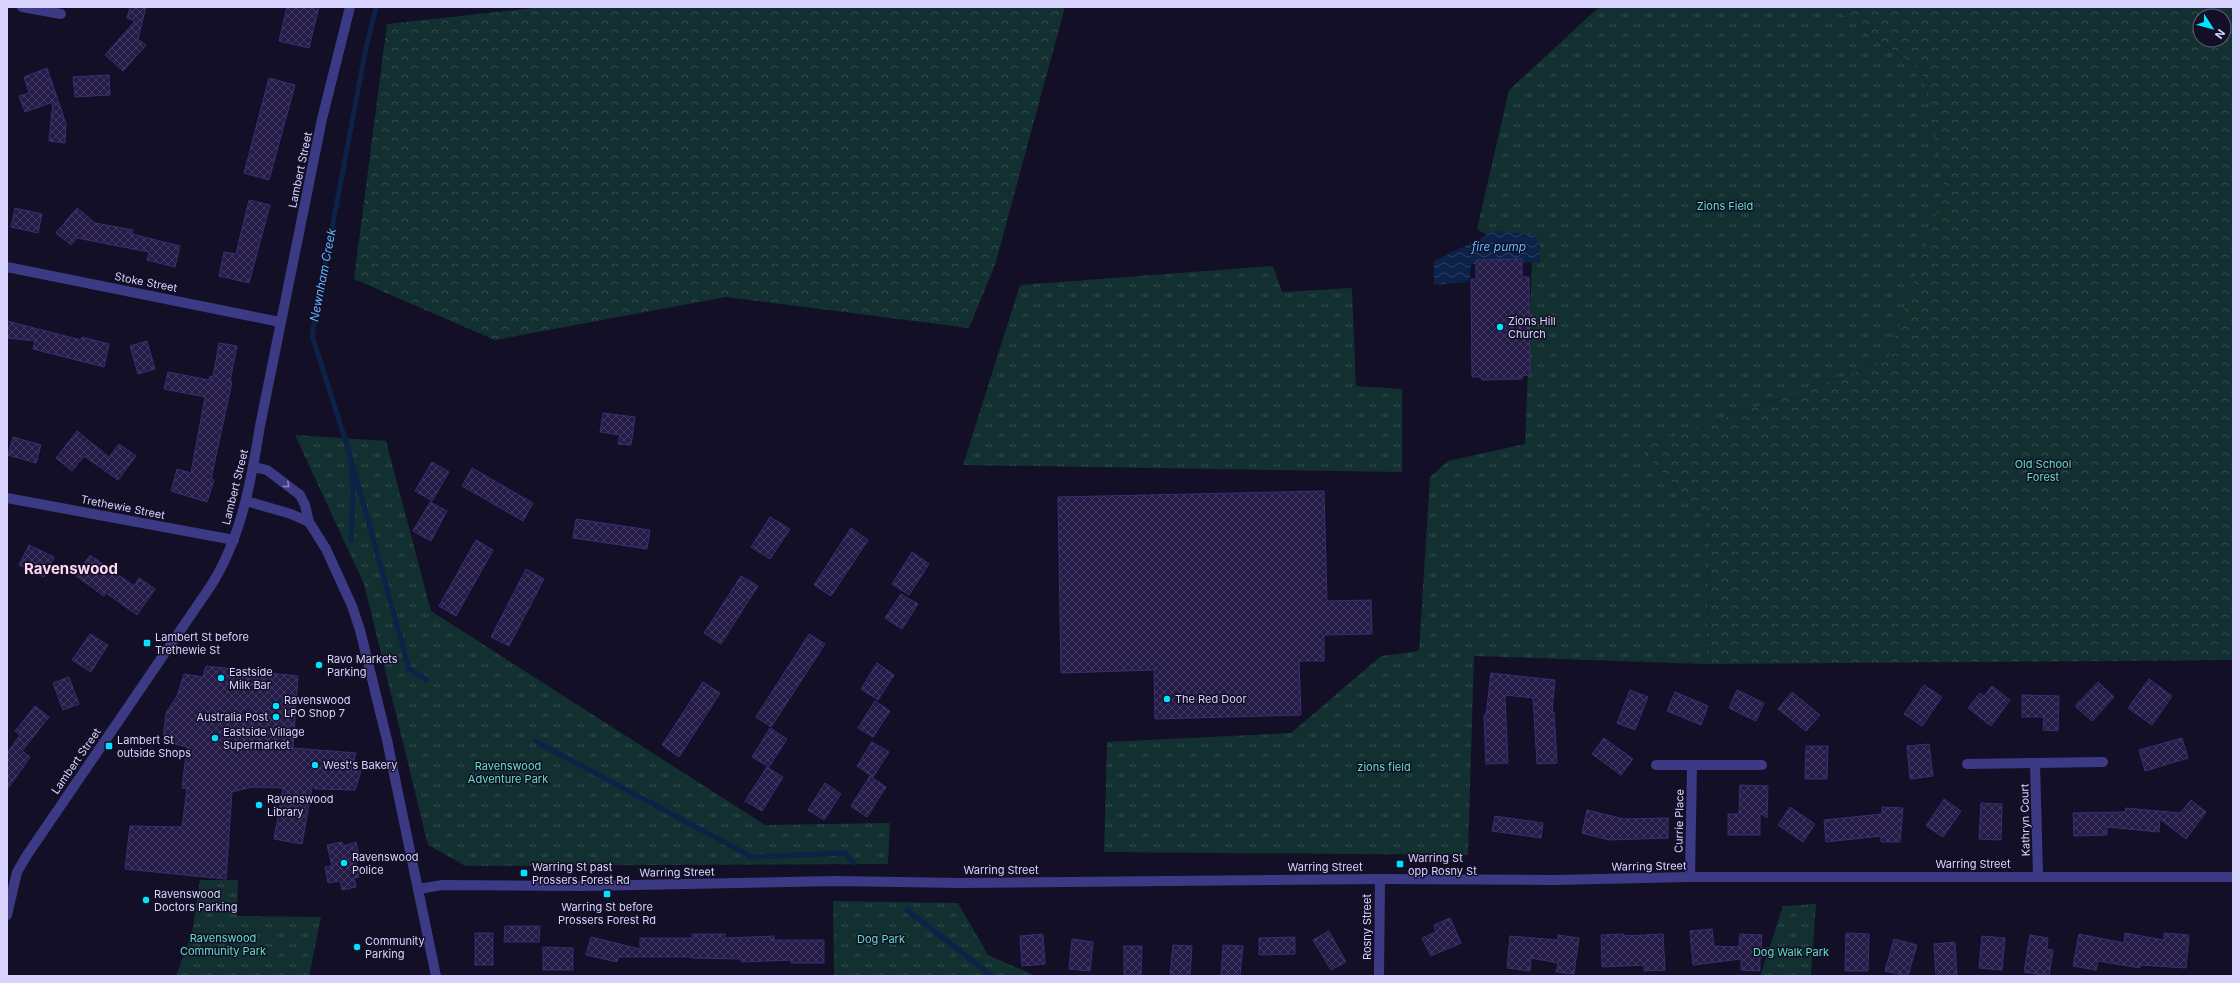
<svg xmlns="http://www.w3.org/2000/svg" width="2240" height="983" font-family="Inter,sans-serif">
<defs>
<pattern id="forest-crowns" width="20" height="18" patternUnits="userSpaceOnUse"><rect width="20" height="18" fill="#12302f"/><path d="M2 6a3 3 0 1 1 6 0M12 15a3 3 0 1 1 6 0" fill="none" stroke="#344d4e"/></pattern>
<pattern id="park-tufts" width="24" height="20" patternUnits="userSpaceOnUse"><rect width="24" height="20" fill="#12302f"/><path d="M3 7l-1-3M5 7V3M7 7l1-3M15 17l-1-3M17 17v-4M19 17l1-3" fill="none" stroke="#344d4e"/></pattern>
<pattern id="water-waves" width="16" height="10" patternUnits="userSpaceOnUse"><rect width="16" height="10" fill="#0c2248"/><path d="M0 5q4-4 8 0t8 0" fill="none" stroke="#2f4163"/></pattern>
<pattern id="building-cross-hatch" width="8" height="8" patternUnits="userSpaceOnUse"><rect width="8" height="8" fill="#241b47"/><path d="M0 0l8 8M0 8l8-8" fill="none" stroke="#433b63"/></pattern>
</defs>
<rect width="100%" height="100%" fill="#130f26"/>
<g fill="url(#forest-crowns)" fill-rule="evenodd">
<polygon points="543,7 1065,7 995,265 969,328 726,297 495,340 354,279 387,24"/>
<path d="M1831,7H2233V660L1706,664L1710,520L1638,448L1887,361L1922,71ZM2200,16H2224V40H2200Z"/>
</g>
<g fill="url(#park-tufts)">
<polygon points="1599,7 1831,7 1922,71 1945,188 1887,361 1639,448 1710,520 1706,664 1474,656 1468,855 1104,852 1107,742 1291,733 1381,656 1419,651 1430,477 1448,461 1525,444 1532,263 1477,229 1509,90"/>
<polygon points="1273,266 1282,292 1352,288 1356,386 1402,389 1402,472 963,465 1020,285"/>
<polygon points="295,435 386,441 431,611 765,825 890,823 888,864 466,866 428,845 364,584"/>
<polygon points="200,880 238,880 237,916 321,917 309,976 176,976 192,933"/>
<polygon points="833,901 958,903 988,955 1036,976 834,976"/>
<polygon points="1816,904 1811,976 1760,976 1783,906"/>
</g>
<polygon fill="url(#water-waves)" points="1496,231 1535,235 1540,247 1540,262 1471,264 1470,277 1467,282 1434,285 1434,261"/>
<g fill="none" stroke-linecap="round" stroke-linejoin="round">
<g stroke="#0c2248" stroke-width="5">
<polyline points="353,466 409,669 427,680"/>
<polyline points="351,541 353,493 351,458 312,335 365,53 376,7"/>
<polyline points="535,741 752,857 844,853 854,863"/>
<polyline points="907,910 992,976"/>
</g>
</g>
<g fill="url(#building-cross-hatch)" stroke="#3b2d73">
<polygon points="130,7 146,7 138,39 146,45 123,71 105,55 135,21 127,18"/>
<polygon points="287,7 319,7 309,48 279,41"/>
<polygon points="47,68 66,124 65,143 49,141 53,102 25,112 19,96 29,93 24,77"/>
<polygon points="109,75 110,95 75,97 73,77"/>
<polygon points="269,78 295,85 269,180 244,173"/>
<polygon points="249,200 270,205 249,283 219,276 224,252 236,254"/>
<polygon points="15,208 42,214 38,233 11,227"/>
<polygon points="77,208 95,223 133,230 132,234 180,246 175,267 147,260 149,252 77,238 71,245 56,233"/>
<polygon points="1522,259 1522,277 1529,277 1530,375 1522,376 1522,379 1482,380 1481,377 1472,377 1471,279 1476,279 1476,260"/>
<polygon points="7,321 81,340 82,337 109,344 104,367 33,349 35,341 7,338"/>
<polygon points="147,341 155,369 138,374 130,346"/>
<polygon points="219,343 237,346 230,381 232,382 211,479 214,480 207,502 171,491 177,469 191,473 205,397 164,389 168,372 209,380 210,376 213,377"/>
<polygon points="603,413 635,417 631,445 618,444 620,435 600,432"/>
<polygon points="77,431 109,457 119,444 136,456 118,480 84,456 72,471 56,458"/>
<polygon points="13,437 41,445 36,463 8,455"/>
<polygon points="432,462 449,472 432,501 415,491"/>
<polygon points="472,468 533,503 523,521 462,486"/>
<polygon points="1324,491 1327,601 1371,600 1372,634 1324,635 1324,661 1299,661 1301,715 1155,719 1154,670 1061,673 1058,497"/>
<polygon points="430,502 447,511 431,541 413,531"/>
<polygon points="770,517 790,529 770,559 751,547"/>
<polygon points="576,519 650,530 647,549 573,538"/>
<polygon points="851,528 868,540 831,596 814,585"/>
<polygon points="476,540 493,550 456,616 439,606"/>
<polygon points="29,545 54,557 44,577 19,565"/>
<polygon points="912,552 929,564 909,595 892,584"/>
<polygon points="90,555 134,586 139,578 155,589 137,615 106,593 104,596 76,576"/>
<polygon points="526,569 544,579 509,646 491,637"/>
<polygon points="741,576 758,586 721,644 704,633"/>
<polygon points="901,594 918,604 902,629 885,618"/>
<polygon points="90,634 108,645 91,672 72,660"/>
<polygon points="809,634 825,644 771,727 756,717"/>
<polygon points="877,663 894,675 878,700 861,689"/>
<polygon points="206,666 298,676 293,748 356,753 351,771 361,771 355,790 315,789 313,782 302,844 274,839 283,788 252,787 232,792 226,879 125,869 130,826 182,827 187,789 182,788 187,747 163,741 166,713 177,696 184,674 203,677"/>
<polygon points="1491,673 1555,680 1552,713 1554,712 1557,763 1537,764 1533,698 1505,695 1508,763 1486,764 1484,715 1486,715"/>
<polygon points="69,677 79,704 63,710 53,683"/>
<polygon points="2149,679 2172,696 2152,725 2128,708"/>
<polygon points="703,682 720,693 679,757 662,745"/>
<polygon points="2098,682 2114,697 2092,721 2075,706"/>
<polygon points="1924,685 1942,697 1922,726 1904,714"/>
<polygon points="1992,686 2010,700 1991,726 1968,708 1980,693 1984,696"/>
<polygon points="1630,690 1648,697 1635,730 1617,723"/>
<polygon points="1737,690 1764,703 1756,721 1729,708"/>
<polygon points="1675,692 1708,706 1701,725 1667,711"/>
<polygon points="1792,692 1820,715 1806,731 1778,709"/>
<polygon points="2022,695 2059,696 2058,731 2043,730 2044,717 2022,717"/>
<polygon points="875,701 890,711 873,737 858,728"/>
<polygon points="35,706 49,717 22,751 30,757 7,790 7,753 20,735 15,731"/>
<polygon points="770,728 787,739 769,767 752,757"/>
<polygon points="1604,738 1633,759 1621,775 1592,754"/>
<polygon points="2182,738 2188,758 2145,771 2139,750"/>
<polygon points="872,742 889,752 873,777 857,766"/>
<polygon points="1929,744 1933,776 1910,779 1907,746"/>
<polygon points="1806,746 1828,746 1827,779 1805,779"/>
<polygon points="767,767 783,777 762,811 745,801"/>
<polygon points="870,776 886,787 867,817 851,806"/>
<polygon points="825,783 841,794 824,820 808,810"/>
<polygon points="1740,785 1768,786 1767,818 1760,813 1760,835 1728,835 1728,814 1739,814"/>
<polygon points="1944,799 1961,811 1943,837 1926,826"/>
<polygon points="2191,800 2206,812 2186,839 2160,819 2159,832 2107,827 2107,835 2074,836 2073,813 2125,812 2126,808 2180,813"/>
<polygon points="1981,803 2002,804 2001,840 1979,839"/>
<polygon points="1790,807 1815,824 1803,842 1778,825"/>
<polygon points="1882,807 1903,808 1900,842 1881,842 1881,836 1826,842 1824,820 1882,814"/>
<polygon points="1587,810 1624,819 1668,818 1668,838 1609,840 1582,833"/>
<polygon points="1495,816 1543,823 1541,838 1492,831"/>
<polygon points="342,842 343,846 356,842 360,858 355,859 359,877 354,878 356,887 342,890 340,881 328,883 325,867 332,866 327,845"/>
<polygon points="1450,918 1461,943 1431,956 1422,938 1436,932 1434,925"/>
<polygon points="505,926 540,926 539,942 504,942"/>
<polygon points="1712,929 1714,946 1739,947 1740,934 1762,935 1761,948 1773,948 1773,956 1760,957 1760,971 1741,970 1741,959 1693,965 1690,931"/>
<polygon points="1329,931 1346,962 1331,970 1313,940"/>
<rect x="475" y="933" width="18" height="32"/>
<polygon points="1846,933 1869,934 1868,971 1845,971"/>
<polygon points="2125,933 2164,940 2164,933 2189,935 2186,968 2140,965 2140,968 2098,961 2096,970 2073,966 2079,934 2124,943"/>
<polygon points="692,934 725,934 725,938 774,936 774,940 824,940 824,963 791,963 791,960 741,962 741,959 692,958 692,957 618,957 617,962 586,955 591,937 640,949 640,938 692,938"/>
<polygon points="1043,934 1045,964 1022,966 1020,936"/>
<polygon points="1624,934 1624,936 1663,934 1665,970 1644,971 1644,965 1602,967 1601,935"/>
<polygon points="1558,935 1579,938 1574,974 1556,972 1558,963 1531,958 1530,971 1507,968 1510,936 1558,940"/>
<polygon points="2030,935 2048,938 2047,949 2053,950 2049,976 2024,972"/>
<polygon points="1982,936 2005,938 2002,970 1979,968"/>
<polygon points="1295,937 1295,954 1259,955 1259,938"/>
<polygon points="1072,939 1093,942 1090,971 1069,969"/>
<polygon points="1894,939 1917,945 1908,976 1885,971"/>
<polygon points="1955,942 1957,976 1936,976 1934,944"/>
<polygon points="1173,945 1192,946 1190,976 1170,976"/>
<polygon points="1223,945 1243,946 1240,976 1221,975"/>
<polygon points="1124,946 1142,946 1141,976 1124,976"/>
<polygon points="543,947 573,948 573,970 543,970"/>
</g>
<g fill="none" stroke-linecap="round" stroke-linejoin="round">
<g stroke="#3d3a85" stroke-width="10">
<polyline points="22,7 61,14"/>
<polyline points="7,267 280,322"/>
<polyline points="254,467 267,470 300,495 305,505 309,522 326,549 352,606 360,630 387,740 436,976"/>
<polyline points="7,498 234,540"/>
<polyline points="246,501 291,514 309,522"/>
<polyline points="2035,763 2038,876"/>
<polyline points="1967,764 2103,762"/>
<polyline points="1656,765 1762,765"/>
<polyline points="1690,877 1692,765"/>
<polyline points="418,889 443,885 582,886 836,881 960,883 1380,879 1553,880 1690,877 2233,877"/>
<polyline points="1379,976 1380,879"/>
</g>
<path stroke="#3d3a85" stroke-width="10" d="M7,915L17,872L27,855L210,587C241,539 251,482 260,426L322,119L350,7"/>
</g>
<defs><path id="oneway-chevron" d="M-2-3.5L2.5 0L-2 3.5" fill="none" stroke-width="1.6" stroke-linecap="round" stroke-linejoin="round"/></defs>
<use stroke="#837fbc" href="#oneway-chevron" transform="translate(287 485) rotate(40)"/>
<g fill="#00e5ff" stroke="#130f26" stroke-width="1.5">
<circle cx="1500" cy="327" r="4"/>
<rect x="143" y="639" width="8" height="8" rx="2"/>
<circle cx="319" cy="665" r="4"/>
<circle cx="221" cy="678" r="4"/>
<circle cx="1167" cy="699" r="4"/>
<circle cx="276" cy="706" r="4"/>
<circle cx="276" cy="717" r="4"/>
<circle cx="215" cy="738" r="4"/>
<rect x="105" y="742" width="8" height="8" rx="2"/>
<circle cx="315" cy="765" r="4"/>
<circle cx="259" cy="805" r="4"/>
<circle cx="344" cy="863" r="4"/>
<rect x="1396" y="860" width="8" height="8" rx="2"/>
<rect x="520" y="869" width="8" height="8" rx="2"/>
<rect x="603" y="890" width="8" height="8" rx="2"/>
<circle cx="146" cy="900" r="4"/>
<circle cx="357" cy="947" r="4"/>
</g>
<g text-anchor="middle" stroke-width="3" stroke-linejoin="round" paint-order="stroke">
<g font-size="11" fill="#d9d4ff" stroke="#130f26">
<text transform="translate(300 170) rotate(-78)" y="4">Lambert Street</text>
<text transform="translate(146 282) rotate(11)" y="4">Stoke Street</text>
<text transform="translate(235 487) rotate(-76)" y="4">Lambert Street</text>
<text transform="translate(123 507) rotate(11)" y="4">Trethewie Street</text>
<text transform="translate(76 761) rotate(-55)" y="4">Lambert Street</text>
<text transform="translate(2025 820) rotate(-91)" y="4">Kathryn Court</text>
<text transform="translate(1679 821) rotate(-89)" y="4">Currie Place</text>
<text x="1973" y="868">Warring Street</text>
<text transform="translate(1649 866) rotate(-1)" y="4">Warring Street</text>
<text x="1325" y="871">Warring Street</text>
<text x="1001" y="874">Warring Street</text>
<text transform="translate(677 872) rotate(-1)" y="4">Warring Street</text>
<text transform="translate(1367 927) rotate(-90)" y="4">Rosny Street</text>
</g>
<g font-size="11" fill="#5fe0c0" stroke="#130f26">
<text x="1725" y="210">Zions Field</text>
<text x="2043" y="468">Old School<tspan x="2043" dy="13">Forest</tspan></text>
<text x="508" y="770">Ravenswood<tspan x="508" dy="13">Adventure Park</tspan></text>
<text x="1384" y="771">zions field</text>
<text x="223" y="942">Ravenswood<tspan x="223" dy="13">Community Park</tspan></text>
<text x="881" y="943">Dog Park</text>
<text x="1791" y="956">Dog Walk Park</text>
</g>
<g font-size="11" fill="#d9d4ff" stroke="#130f26" text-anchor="start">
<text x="1508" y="325">Zions Hill<tspan x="1508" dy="13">Church</tspan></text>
<text x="155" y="641">Lambert St before<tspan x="155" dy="13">Trethewie St</tspan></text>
<text x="327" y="663">Ravo Markets<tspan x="327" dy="13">Parking</tspan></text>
<text x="229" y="676">Eastside<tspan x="229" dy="13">Milk Bar</tspan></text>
<text x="1175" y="703">The Red Door</text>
<text x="284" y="704">Ravenswood<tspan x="284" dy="13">LPO Shop 7</tspan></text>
<text x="268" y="721" text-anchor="end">Australia Post</text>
<text x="223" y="736">Eastside Village<tspan x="223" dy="13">Supermarket</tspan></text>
<text x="117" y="744">Lambert St<tspan x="117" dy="13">outside Shops</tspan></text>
<text x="323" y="769">West's Bakery</text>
<text x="267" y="803">Ravenswood<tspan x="267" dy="13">Library</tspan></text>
<text x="352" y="861">Ravenswood<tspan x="352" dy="13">Police</tspan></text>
<text x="1408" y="862">Warring St<tspan x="1408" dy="13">opp Rosny St</tspan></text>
<text x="532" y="871">Warring St past<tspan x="532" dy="13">Prossers Forest Rd</tspan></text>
<text x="154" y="898">Ravenswood<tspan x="154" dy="13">Doctors Parking</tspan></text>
<text x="607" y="911" text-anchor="middle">Warring St before<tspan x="607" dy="13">Prossers Forest Rd</tspan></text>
<text x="365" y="945">Community<tspan x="365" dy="13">Parking</tspan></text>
</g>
<g font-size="12" font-style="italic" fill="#62b6ff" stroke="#130f26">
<text x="1499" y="251">fire pump</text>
<text transform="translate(323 275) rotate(-79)" y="4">Newnham Creek</text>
</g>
<g font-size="15" font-weight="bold" fill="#ffd6f0" stroke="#130f26">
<text x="71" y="574">Ravenswood</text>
</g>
</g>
<rect width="2240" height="983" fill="none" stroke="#d9d4ff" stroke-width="16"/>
<g transform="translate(2212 28) rotate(126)"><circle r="19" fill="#130f26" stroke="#625e7d"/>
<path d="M0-3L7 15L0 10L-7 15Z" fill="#00e5ff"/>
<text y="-6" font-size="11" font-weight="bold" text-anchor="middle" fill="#d9d4ff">N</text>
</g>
</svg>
